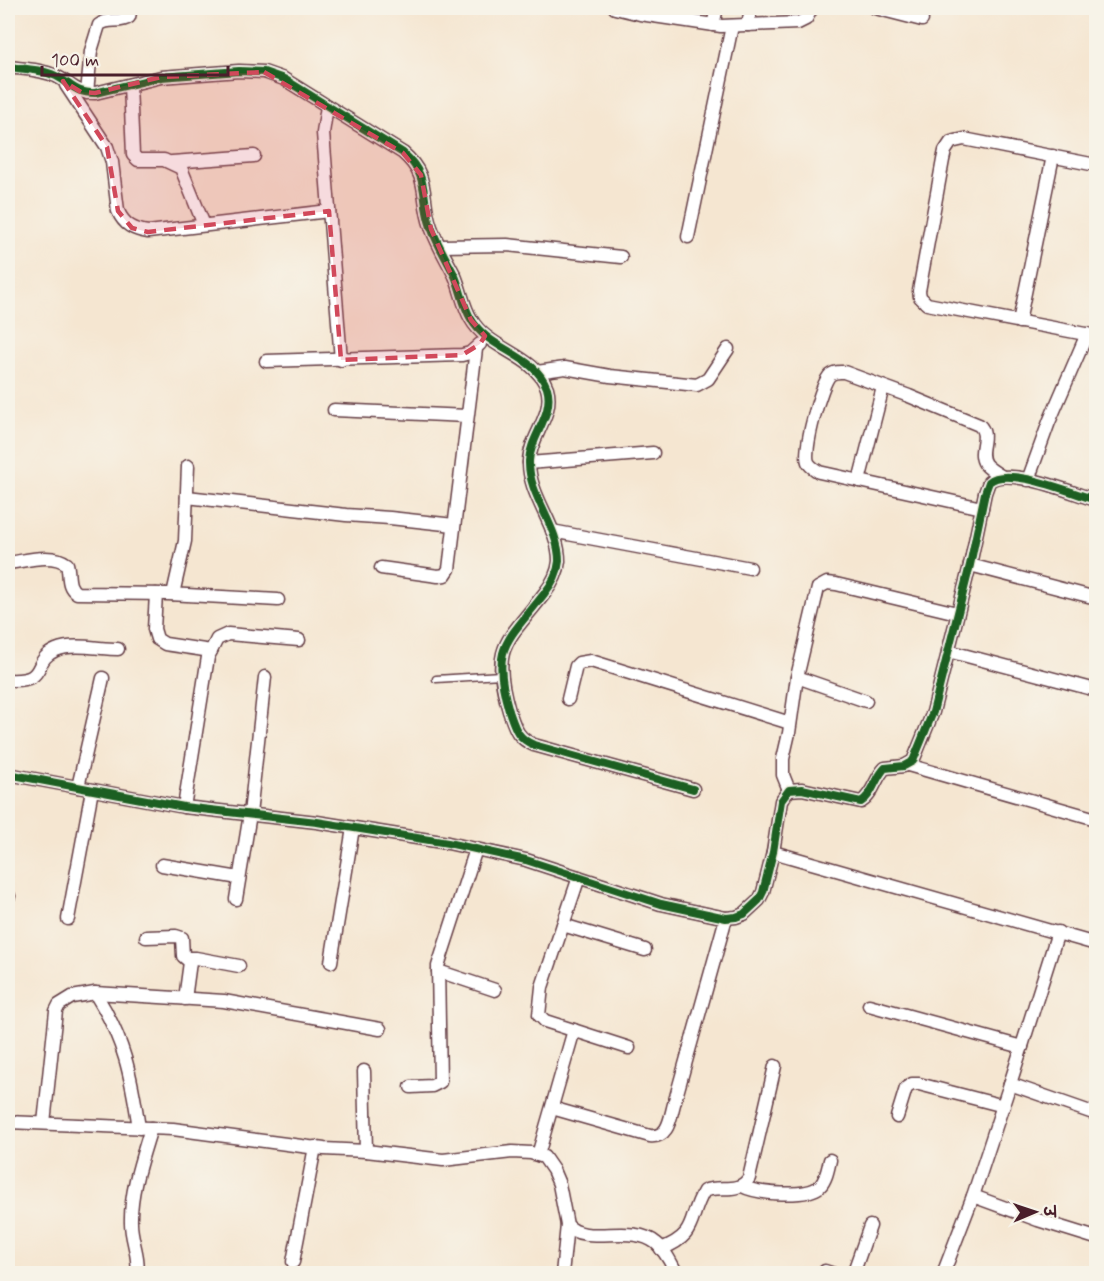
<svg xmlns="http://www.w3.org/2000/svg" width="1104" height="1281" font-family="Mynerve,'Playpen Sans Deva',sans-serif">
<rect width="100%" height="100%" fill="#f7f3e8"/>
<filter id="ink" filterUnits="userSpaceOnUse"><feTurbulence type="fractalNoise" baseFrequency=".0167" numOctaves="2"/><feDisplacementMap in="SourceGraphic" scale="12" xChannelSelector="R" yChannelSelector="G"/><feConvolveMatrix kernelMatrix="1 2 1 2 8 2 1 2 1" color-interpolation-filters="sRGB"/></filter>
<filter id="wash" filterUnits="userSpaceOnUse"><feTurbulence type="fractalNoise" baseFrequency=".008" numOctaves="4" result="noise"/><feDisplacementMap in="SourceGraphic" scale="24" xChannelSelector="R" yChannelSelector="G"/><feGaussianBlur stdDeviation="1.35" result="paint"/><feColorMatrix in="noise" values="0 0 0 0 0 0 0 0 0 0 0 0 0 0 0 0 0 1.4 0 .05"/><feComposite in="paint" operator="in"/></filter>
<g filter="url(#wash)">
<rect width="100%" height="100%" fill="#f5e6d1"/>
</g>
<g filter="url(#ink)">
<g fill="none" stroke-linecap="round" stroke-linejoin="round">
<defs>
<polyline id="service" points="436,679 501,675"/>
<g id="minor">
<polyline points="615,8 640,14 721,26 798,23 806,19 812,8"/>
<polyline points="875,8 922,20"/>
<polyline points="713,25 717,8"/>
<polyline points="748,25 751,8"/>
<path d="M8,67C23,69 41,69 56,76C72,84 74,93 95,93L161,77L239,71L264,72L284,79L403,153C431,177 420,197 431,227C437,244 447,260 455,276C461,290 463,306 471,319C488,350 535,354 547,388C555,414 530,436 529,461C528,496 559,526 559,561C558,574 552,584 544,594C507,642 490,646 509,711C515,728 517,738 534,745L693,789"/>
<path d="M66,85L107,147L112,162L118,211C124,225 134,230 148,232L329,211"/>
<polyline points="130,85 133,155 138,160 164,160 181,168 204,225"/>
<path d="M87,93L91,51L99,25C108,17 120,24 129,17L131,8"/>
<polyline points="327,106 323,133 341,360"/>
<polyline points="172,162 254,156"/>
<polyline points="1096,165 964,139 951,142 945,151 943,160 919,291 920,297 927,304 1096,336"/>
<polyline points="688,237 732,26"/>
<polyline points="440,246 507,245 621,257"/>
<polyline points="1019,322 1053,156"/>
<polyline points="266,361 462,355 470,353 480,344"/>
<polyline points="537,372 565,368 610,376 697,385 708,379 728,349"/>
<polyline points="334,410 467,416"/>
<polyline points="529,463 653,453"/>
<polyline points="1028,480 1049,422 1087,334"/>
<polyline points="859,481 883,387"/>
<polyline points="187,497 346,515 390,518 454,525"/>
<path d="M982,508L819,472C815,469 810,467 808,462C803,450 821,384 830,375C835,371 839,372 844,372L909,396L979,425C991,436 976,451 985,464C989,469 996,473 1001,476"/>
<polyline points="552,531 750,568"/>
<path d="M8,563C25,561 52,552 67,564C70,574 66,587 77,593L169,594L278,600"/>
<polyline points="970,565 1096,598"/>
<polyline points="381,568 438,576 445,575 449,569 476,349"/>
<polyline points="156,594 154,629 157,639 165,644 211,651"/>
<polyline points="173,594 185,541 188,466"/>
<polyline points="948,651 1096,690"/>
<polyline points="797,677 866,701"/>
<path d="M8,680C50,682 30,661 56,650C73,643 99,649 118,649"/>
<polyline points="568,699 576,666 579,663 591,661 790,723"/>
<polyline points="908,765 1096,819"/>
<path d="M8,774L184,807L317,822L448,843L526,860L661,904L726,918L736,917L744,914L759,900L763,892L773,852L781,801L789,790L802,789L861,802C873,795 875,778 885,768L904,766L913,761L933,712L970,565L985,493L989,482C1007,465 1074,494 1096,500"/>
<polyline points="78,787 103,678"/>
<polyline points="789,790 783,775 783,759 789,733 797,677 818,588 827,583 836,584 957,613"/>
<polyline points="184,807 208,657 217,639 228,634 299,640"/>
<polyline points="773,852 1096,944"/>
<polyline points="162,865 239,878"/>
<polyline points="579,877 542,987 539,1015 545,1021 629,1048"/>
<polyline points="8,896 9,896"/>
<polyline points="236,899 250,814 265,677"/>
<polyline points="68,919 92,790"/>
<polyline points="563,925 645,950"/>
<polyline points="1058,932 1010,1084 1096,1114"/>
<polyline points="146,937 176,936 182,938 183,956 190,962 185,999"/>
<polyline points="188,958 196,958 239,966"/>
<polyline points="331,962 353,828"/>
<polyline points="438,971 495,990"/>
<path d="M95,993C124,1039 131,1074 139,1128"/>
<polyline points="869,1005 1022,1047"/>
<polyline points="364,1071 366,1151"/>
<polyline points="411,1087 432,1086 440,1082 438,966 476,849"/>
<path d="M552,1108L650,1136C669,1138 670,1118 674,1104L726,918"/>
<polyline points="897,1117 906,1088 912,1084 919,1084 1004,1106"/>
<path d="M8,1122L173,1129L324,1149L366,1151L443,1160L512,1152L531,1153L544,1157L553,1170L559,1184L567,1225C585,1246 632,1223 656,1243C665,1250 671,1263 677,1274"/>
<polyline points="44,1123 56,1011 59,1005 72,997 95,993 224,1001 380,1029"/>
<polyline points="538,1155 574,1030"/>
<path d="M742,1186C757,1194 807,1198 820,1186C826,1180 828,1169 830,1160"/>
<polyline points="973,1196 1038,1220 1096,1238"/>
<path d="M661,1249C699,1234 687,1220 704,1191C720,1184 738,1195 749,1178L775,1066"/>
<polyline points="293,1262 315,1147"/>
<polyline points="825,1271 834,1274"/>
<path d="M137,1274C140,1256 131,1240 131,1223C130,1191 142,1158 151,1128"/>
<polyline points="562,1274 567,1225"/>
<polyline points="853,1274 870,1226"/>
<polyline points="943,1274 973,1196 1010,1084"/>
</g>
</defs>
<use href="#service" stroke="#643d44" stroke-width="9"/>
<use href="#minor" stroke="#643d44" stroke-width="15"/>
<use href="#service" stroke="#fff" stroke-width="6"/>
<use href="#minor" stroke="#fff" stroke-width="12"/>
<defs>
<g id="cycleway">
<path d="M8,67C23,69 41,69 56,76C72,84 74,93 95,93L161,77L239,71L264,72L284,79L403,153C431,177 420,197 431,227C437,244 447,260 455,276C461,290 463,306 471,319C488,350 535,354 547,388C555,414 530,436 529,461C528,496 559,526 559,561C558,574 552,584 544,594C507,642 490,646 509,711C515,728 517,738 534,745L693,789"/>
<path d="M8,774L184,807L317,822L448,843L526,860L661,904L726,918L736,917L744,914L759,900L763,892L773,852L781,801L789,790L802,789L861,802C873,795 875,778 885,768L904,766L913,761L933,712L970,565L985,493L989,482C1007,465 1074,494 1096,500"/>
</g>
</defs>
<use href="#cycleway" stroke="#f7f3e8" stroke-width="11"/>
<use href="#cycleway" stroke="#1b5e20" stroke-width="8"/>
</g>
</g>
<path fill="#d1495b" fill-opacity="0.2" stroke="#d1495b" stroke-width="4.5" stroke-dasharray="12 8" stroke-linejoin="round" d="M264,72L403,153L421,175L431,229L471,320L485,336L480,344L462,355L341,360L329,211L148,232L132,228L118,211L107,147L63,81L81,92L95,93L161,77Z"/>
<rect width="1104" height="1281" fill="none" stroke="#f7f3e8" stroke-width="30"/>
<g transform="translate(1035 1212) rotate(88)" stroke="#f7f3e8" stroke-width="4.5" paint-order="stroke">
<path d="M0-4.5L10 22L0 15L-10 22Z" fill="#4a1f2b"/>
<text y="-9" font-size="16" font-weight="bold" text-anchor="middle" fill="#4a1f2b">उ</text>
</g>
<path d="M42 66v9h186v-9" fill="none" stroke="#4a1f2b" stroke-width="3"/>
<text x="51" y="66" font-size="18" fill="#4a1f2b" stroke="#f7f3e8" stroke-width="4.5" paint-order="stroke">100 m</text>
</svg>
